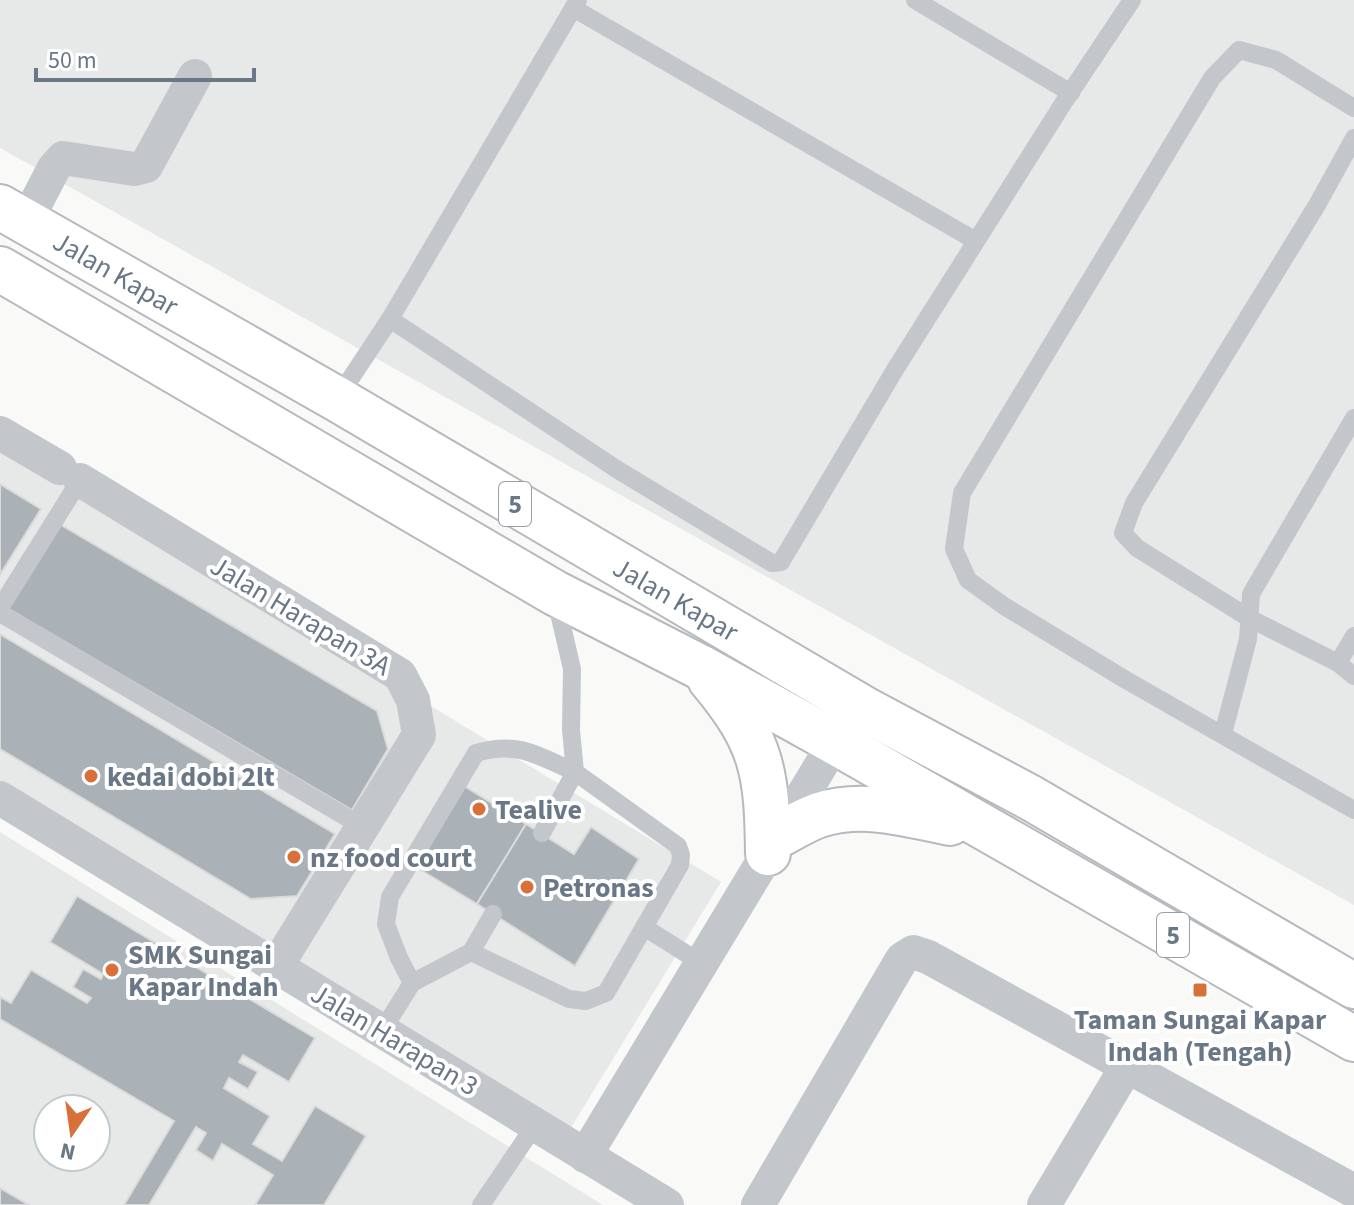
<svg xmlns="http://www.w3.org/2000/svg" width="1354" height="1205" font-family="'Source Sans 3',sans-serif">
<rect width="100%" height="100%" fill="#f9f9f7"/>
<g fill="#e7e8e8" fill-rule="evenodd">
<polygon points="0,0 1354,0 1354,905 0,148"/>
<polygon points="0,445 721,882 569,1131 0,784"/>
<path d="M0,832L603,1205H0ZM48,1109H96V1157H48Z"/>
</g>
<g fill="#aab1b7" stroke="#dbdbd9" stroke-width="2">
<polygon points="0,484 41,509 0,575"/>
<polygon points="56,522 377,711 388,749 352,810 2,605"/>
<polygon points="0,634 335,834 297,896 251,899 0,749"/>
<polygon points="464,786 526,824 477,904 414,866"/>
<polygon points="526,824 574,854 591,827 639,859 575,966 477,904"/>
<polygon points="77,896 315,1038 289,1082 243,1055 239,1062 258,1072 248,1089 229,1078 224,1088 270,1116 253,1144 282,1161 315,1106 366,1136 324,1205 255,1205 273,1175 222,1144 213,1161 196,1150 206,1133 196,1127 149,1205 124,1205 174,1121 0,1019 0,997 11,1003 31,970 87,1003 91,998 73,987 83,969 101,979 103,974 50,942"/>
<polygon points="0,1188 29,1205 0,1205"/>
</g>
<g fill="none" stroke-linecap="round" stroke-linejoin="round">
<defs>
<g id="highway">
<polyline points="0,207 337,399 866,710 1031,798 1354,986"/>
<polyline points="0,269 555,593 700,667 835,742 1354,1039"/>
<path d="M710,679C763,742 767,773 768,853"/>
<path d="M779,835C792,828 805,820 819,815C864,801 906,814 950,823"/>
</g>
</defs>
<use href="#highway" stroke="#b6b9bd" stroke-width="48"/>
<g stroke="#c3c6ca" stroke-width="18">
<polyline points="915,0 1071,93"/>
<polyline points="573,8 976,241"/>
<polyline points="1354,108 1276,60 1239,50 1212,78 962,493 954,549 968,580 1004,606 1126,680 1354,810"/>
<polyline points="390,319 618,470 772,563 781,562 896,368 1064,102 1132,0"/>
<polyline points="337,399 390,319 578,0"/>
<polyline points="0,608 80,480"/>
<polyline points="0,613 363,827"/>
<polyline points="1354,636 1338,663 1354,676"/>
<polyline points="1338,663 1249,618 1137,548 1123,533 1134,503 1317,205 1354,138"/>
<polyline points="1223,734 1248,639 1251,594 1354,418"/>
<polyline points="644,927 701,963"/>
<polyline points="471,952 493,914"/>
<polyline points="412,983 471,952 569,999 586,1001 606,993 680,865 681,855 678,846 575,772 542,833"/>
<path d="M382,1031L412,983L399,958L386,924L390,897L476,753C519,741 536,755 575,772L571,730L572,669L556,600"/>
<polyline points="481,1205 535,1125"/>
</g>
<g stroke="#c3c6ca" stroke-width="34">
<polyline points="26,222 54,168 63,158 134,169 146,166 195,76"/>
<polyline points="0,433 60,468"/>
<polyline points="80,480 400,675 413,700 419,735 276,967"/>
<polyline points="0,798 667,1205"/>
<polyline points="585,1156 835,742"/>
<polyline points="758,1205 902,959 913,952 928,957 1354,1191"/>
<polyline points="1044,1205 1127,1066"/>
</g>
<use href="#highway" stroke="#fff" stroke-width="44"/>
</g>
<g fill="#d87039" stroke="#fff" stroke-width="3">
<circle cx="91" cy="776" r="8"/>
<circle cx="479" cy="809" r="8"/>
<circle cx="294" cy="857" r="8"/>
<circle cx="527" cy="887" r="8"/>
<circle cx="112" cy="970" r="8"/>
<rect x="1192" y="982" width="16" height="16" rx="4"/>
</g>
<g text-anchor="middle" stroke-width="8" stroke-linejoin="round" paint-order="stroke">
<g fill="#fff" stroke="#97a0aa" stroke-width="2">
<rect x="499" y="482" width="32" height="44" rx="6"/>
<rect x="1157" y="913" width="32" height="44" rx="6"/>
</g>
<g font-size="26" font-weight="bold" fill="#6a7786">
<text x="515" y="513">5</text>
<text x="1173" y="944">5</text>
</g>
<g font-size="28" fill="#6a7786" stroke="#fff">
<text transform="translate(116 273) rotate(30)" y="10">Jalan Kapar</text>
<text transform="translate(676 599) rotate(30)" y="10">Jalan Kapar</text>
<text transform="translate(301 615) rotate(31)" y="10">Jalan Harapan 3A</text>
<text transform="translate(395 1039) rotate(31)" y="10">Jalan Harapan 3</text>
</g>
<g font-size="28" font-weight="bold" fill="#6a7786" stroke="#fff" text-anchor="start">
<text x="107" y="786">kedai dobi 2lt</text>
<text x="495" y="819">Tealive</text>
<text x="310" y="867">nz food court</text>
<text x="543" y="897">Petronas</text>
<text x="128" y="964">SMK Sungai<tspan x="128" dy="32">Kapar Indah</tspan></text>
<text x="1200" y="1029" text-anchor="middle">Taman Sungai Kapar<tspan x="1200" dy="32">Indah (Tengah)</tspan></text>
</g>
</g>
<g transform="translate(72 1133) rotate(193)"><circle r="38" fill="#ffffff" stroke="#c3c9cf" stroke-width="2"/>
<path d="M0-6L14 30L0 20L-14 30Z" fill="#d87039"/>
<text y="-12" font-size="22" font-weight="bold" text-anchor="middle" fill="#6a7786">N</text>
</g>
<path d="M36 68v12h218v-12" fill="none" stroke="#6a7786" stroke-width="4"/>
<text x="48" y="68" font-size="24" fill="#6a7786" stroke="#ffffff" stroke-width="6" paint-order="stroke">50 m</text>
</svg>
